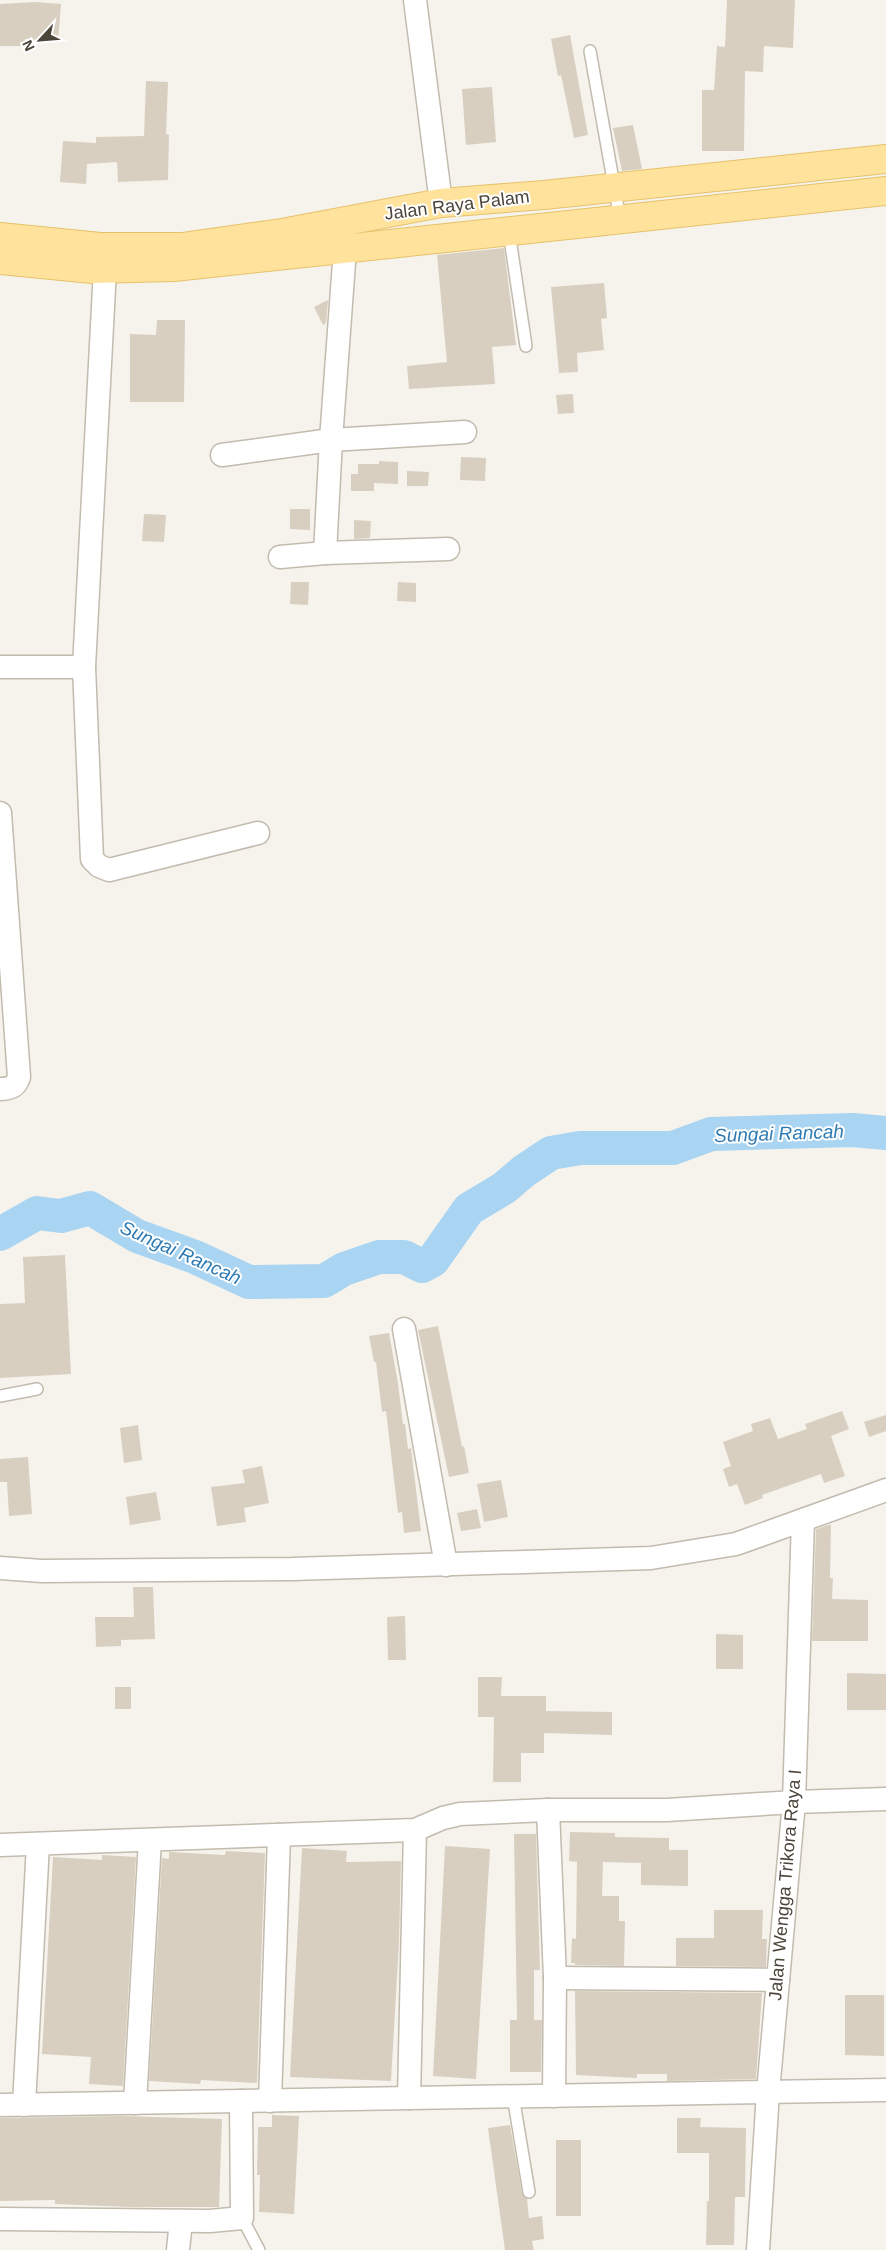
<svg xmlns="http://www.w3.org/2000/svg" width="886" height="2250" font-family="Arial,sans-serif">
<rect width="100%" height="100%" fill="#f6f3ec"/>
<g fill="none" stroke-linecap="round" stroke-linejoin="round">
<polyline stroke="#a9d4f2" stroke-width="34" points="0,1234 37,1213 61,1216 90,1208 137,1236 195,1257 249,1282 324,1281 344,1269 379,1257 404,1257 422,1266 433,1260 469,1209 504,1188 524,1171 551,1153 580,1148 673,1148 711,1134 853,1130 886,1133"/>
</g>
<g fill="#d8cfc1">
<polygon points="727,0 795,0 793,48 764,46 763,72 745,71 744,151 702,151 702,90 714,90 717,46 725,47"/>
<polygon points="36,2 61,4 58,41 25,39 25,46 0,46 0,4"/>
<polygon points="570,35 588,135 574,138 561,75 558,76 551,39"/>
<polygon points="146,81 168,82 166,134 169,135 168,180 118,182 117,162 87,164 86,184 60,182 63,141 96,143 96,137 144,136"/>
<polygon points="492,87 496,142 466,145 462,89"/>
<polygon points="633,125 642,169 622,171 613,128"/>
<polygon points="504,248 516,345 492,347 495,384 409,389 407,366 447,362 437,255"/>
<polygon points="604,283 607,318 601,319 604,350 577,353 578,372 559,373 551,287"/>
<polygon points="328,300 326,323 323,325 314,307"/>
<polygon points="157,320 185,320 184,402 130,402 130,334 156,335"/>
<polygon points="573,394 574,413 558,414 556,395"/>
<polygon points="461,457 486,458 485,481 460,480"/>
<polygon points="379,461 398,462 398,484 374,483 374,491 351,491 351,474 358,474 358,464 379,464"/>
<polygon points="407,471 429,472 428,486 407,486"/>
<polygon points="290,509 310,509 310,530 290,529"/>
<polygon points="144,514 166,515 164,542 142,541"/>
<polygon points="354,520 371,521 370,538 354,539"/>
<polygon points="291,582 309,582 308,605 290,604"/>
<polygon points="398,582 416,583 416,602 397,601"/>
<polygon points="65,1255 71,1374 0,1378 0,1304 25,1303 23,1257"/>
<polygon points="438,1326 462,1447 464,1446 469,1473 449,1477 418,1330"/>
<polygon points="389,1333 398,1383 403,1424 405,1424 408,1449 411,1448 421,1531 404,1533 402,1512 398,1513 386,1411 382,1412 376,1362 374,1362 369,1336"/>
<polygon points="842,1411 849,1429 831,1436 845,1476 824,1483 821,1474 762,1495 763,1498 745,1505 737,1484 729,1487 723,1469 731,1466 723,1442 753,1431 751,1424 770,1418 778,1439 807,1429 805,1424"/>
<polygon points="886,1415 886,1431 869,1437 864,1422"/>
<polygon points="138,1425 142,1460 124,1463 120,1428"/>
<polygon points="28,1457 32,1514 9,1516 7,1482 0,1482 0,1459"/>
<polygon points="262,1466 269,1503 244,1508 246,1522 217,1526 211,1487 245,1483 242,1470"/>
<polygon points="501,1480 508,1517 484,1522 477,1484"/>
<polygon points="156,1492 161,1520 130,1525 126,1497"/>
<polygon points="477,1509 481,1528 461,1531 457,1513"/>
<polygon points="828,1525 831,1525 830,1578 833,1578 832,1599 868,1600 868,1641 812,1641 816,1529"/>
<polygon points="133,1587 153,1587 155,1639 121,1640 121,1646 96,1647 95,1617 134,1617"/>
<polygon points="405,1616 406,1660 388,1660 387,1617"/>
<polygon points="716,1634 743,1635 743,1669 716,1669"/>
<polygon points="847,1673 886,1674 886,1710 847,1710"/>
<polygon points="478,1677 502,1677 501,1696 546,1696 546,1711 612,1712 612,1735 544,1733 544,1753 521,1753 521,1782 493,1782 494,1717 478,1717"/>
<rect x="115" y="1687" width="16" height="22"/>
<polygon points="570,1832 615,1833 615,1837 669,1838 669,1850 688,1850 688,1886 641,1885 641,1863 603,1862 602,1896 619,1896 619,1921 625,1921 624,1966 575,1965 575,1963 571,1963 572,1938 576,1939 577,1862 569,1861"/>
<polygon points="514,1834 536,1834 540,1970 534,1970 534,2020 542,2020 541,2072 510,2072 510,2020 517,2020"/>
<polygon points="445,1846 490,1849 476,2079 433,2076"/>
<polygon points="302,1848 347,1851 346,1862 401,1861 399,1942 391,2081 290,2077"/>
<polygon points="226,1851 265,1853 257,2083 201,2080 200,2084 149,2081 162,1858 169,1859 169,1852 225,1855"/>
<polygon points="102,1855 136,1857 123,2086 89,2084 91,2057 42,2054 53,1857 102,1860"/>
<polygon points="714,1910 763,1910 762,1939 767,1939 766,1967 676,1966 676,1938 714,1938"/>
<polygon points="575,1991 762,1993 756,2079 667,2081 667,2074 637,2074 637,2078 576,2075"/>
<polygon points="845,1995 884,1995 884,2056 845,2055"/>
<polygon points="272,2115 299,2116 294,2214 259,2212 260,2175 257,2175 258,2127 272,2127"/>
<polygon points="121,2116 222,2119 219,2207 130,2207 55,2204 55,2200 0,2201 0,2118"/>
<polygon points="677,2118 701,2118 700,2127 746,2128 745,2197 735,2197 734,2245 706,2245 707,2201 709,2201 709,2153 677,2153"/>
<polygon points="510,2125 522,2193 527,2199 529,2218 542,2216 544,2239 532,2241 534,2250 505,2250 488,2128"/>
<rect x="556" y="2140" width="25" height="76"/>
</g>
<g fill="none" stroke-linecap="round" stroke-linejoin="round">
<defs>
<g id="service">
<polyline points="590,51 620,219"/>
<polyline points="509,232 526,346"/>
<polyline points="0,1396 37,1389"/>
<polyline points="513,2096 529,2192"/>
<polyline points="242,2218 259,2250"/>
</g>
<g id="minor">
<polyline points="415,0 441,203"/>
<polyline points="105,269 84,667 92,859 99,866 109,870 258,833"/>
<polyline points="222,455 331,440 465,432"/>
<polyline points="325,553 331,440 345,249"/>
<polyline points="280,557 325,553 448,549"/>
<polyline points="0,667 84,667"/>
<path d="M0,813L19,1077C16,1087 10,1089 0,1089"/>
<polyline points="404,1329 446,1565"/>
<polyline points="0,1568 42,1571 292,1569 651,1558 736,1544 886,1490"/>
<polyline points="548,1810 555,1978 554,2096"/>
<polyline points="0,1845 415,1830 443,1818 460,1814 548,1810 667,1810 794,1802 886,1799"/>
<polyline points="555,1978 778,1980"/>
<polyline points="409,2098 415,1830"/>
<polyline points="270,2101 279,1835"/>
<polyline points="135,2103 150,1840"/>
<polyline points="0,2105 886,2090"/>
<polyline points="24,2105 38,1844"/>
<polyline points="0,2219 210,2221 242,2218 241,2101"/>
<polyline points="178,2250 181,2221"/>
<polyline points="758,2250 768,2092 794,1802 803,1520"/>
</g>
<g id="primary">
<polyline points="0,237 100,247 182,247 282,233 441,203 544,195 886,159"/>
<polyline points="0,260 92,269 174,267 886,191"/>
</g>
</defs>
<use href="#service" stroke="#c2bbae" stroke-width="14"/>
<use href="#minor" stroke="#c2bbae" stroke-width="25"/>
<use href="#primary" stroke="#e6c16a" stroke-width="30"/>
<use href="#service" stroke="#fff" stroke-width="11"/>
<use href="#minor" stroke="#fff" stroke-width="22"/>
<use href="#primary" stroke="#ffe39c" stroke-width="28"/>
</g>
<g text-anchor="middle" stroke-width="4" stroke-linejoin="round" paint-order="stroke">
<g font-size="18" fill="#4b4439" stroke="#fff">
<text transform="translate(457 205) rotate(-7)" y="6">Jalan Raya Palam</text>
<text transform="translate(785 1885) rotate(-85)" y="6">Jalan Wengga Trikora Raya I</text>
</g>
<g font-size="19" font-style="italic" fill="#2e7ab2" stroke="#fff">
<text transform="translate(779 1133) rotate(-2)" y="7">Sungai Rancah</text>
<text transform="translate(181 1252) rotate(24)" y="7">Sungai Rancah</text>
</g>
</g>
<g transform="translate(40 40) rotate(244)" stroke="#ffffff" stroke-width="4" paint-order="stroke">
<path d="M0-4L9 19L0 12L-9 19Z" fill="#4b4439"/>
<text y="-8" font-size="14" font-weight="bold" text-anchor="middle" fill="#4b4439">N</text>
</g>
</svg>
